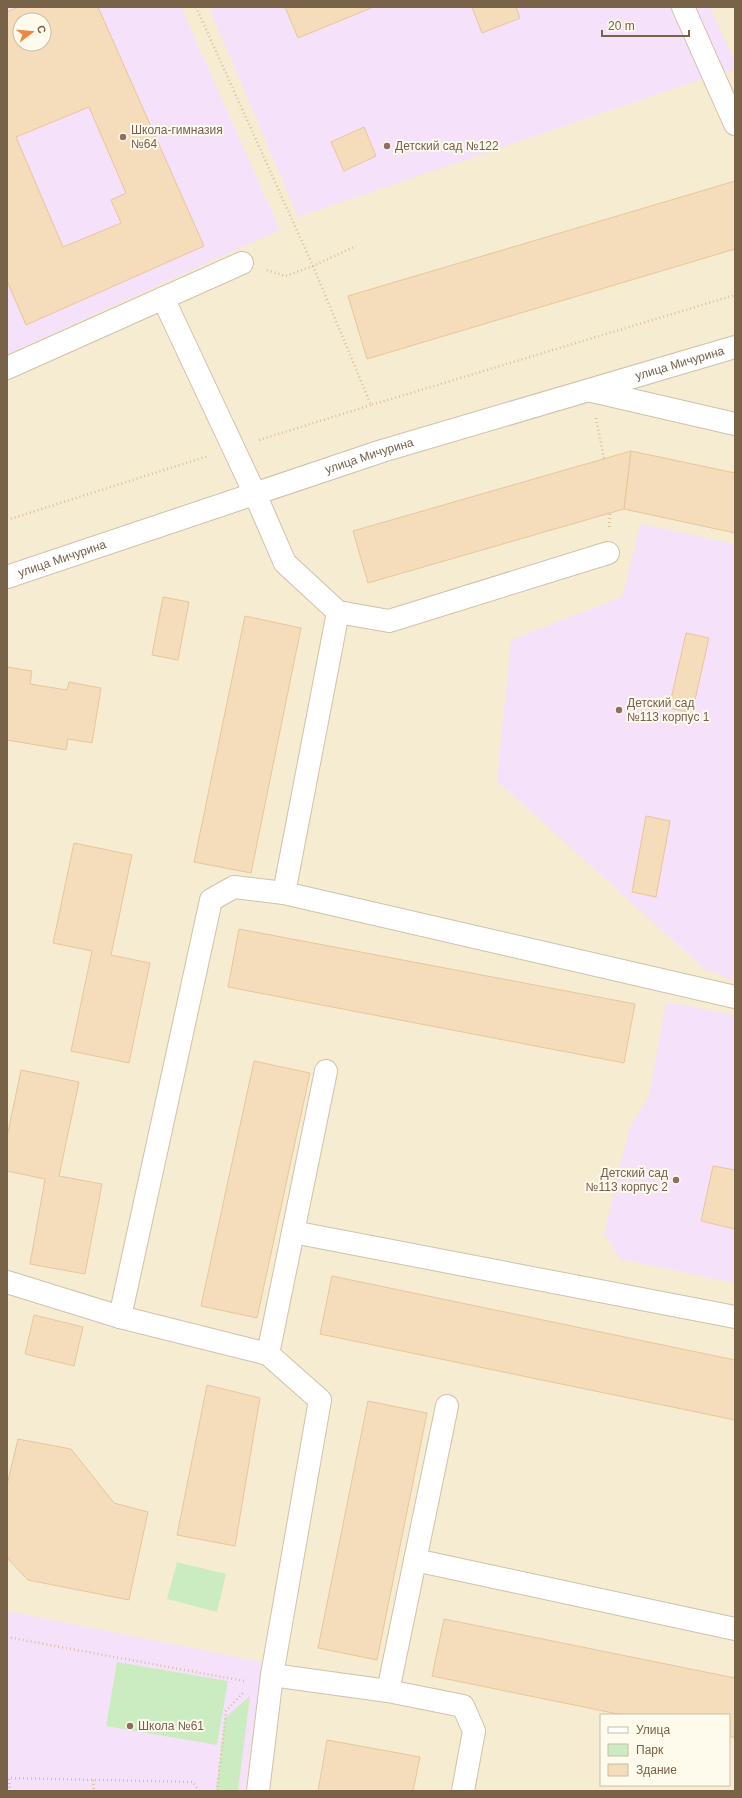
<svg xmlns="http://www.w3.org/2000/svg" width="742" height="1798" font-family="Helvetica,sans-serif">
<rect width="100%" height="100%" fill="#fef8e4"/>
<path fill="#f6ecd2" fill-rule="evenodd" d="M7,7H735V1791H7ZM20,20H44V44H20ZM601,1715H729V1785H601Z"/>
<g fill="#f5e1fa" fill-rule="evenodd">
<path d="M7,7H181L280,230L7,354ZM20,20H44V44H20Z"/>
<polygon points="209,7 710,7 735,62 735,70 714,75 298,217"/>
<polygon points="641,524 735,544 735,981 706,970 497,781 511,640 622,597"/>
<polygon points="666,1002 735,1015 735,1283 620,1259 604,1233 630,1127 649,1097"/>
<polygon points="7,1611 262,1662 245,1791 7,1791"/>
</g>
<g fill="#cbecc1">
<polygon points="177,1562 226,1574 217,1612 167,1599"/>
<polygon points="117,1662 228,1681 217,1745 106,1726"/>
<polygon points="250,1696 238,1791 216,1791 225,1718"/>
</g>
<g fill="#f5dcba" stroke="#e9c699" fill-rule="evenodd">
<path d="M18,7H98L204,246L26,325L7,281V12ZM20,20H44V44H20ZM89,107L126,193L111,200L121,223L63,247L16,137Z"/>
<polygon points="285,7 371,7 371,8 298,38"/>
<polygon points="472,7 516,7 520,18 482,33"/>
<polygon points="364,127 376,156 344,171 331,142"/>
<polygon points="735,181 735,249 367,359 348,296"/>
<polygon points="631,451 624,509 368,583 353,531"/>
<polygon points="631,451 735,473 735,533 624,509"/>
<polygon points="163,597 189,602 178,660 152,655"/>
<polygon points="245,616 301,628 251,873 194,862"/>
<polygon points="686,633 709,638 692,713 669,708"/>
<polygon points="7,667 32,671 30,684 67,690 69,682 101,688 92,743 68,739 66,750 7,740"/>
<polygon points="646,816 670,821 656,897 632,892"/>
<polygon points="74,843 132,855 111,955 150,963 129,1063 71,1051 92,951 53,943"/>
<polygon points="239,929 635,1004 624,1063 228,987"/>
<polygon points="254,1061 310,1073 257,1318 201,1306"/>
<polygon points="21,1070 79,1082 59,1176 102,1184 85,1274 30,1264 45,1179 7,1171 7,1137"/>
<polygon points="713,1166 735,1170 735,1229 701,1221"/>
<polygon points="332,1276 735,1360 735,1420 320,1334"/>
<polygon points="34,1315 83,1327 74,1366 25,1354"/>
<polygon points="207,1385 260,1398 235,1546 177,1535"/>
<polygon points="368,1401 427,1413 377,1660 318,1648"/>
<polygon points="18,1439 71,1449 114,1503 148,1512 129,1600 28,1580 7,1558 7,1485"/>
<polygon points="444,1619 735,1678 735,1738 729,1736 729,1715 623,1715 432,1676"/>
<polygon points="327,1740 420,1757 413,1791 318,1791"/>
</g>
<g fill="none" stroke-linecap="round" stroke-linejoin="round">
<defs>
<g id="minor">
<polyline points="683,7 735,124"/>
<polyline points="163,298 255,494 285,563 338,612 389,621 608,553"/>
<polyline points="7,368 242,263"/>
<polyline points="592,391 735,424"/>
<path id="s1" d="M7,577L382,451L735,347"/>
<polyline points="338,612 284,893 735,997"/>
<polyline points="293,1232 735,1317"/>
<polyline points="7,1282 120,1317 268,1354 320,1400 272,1675 258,1791"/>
<polyline points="120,1317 211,900 234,887 284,893"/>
<polyline points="268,1354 326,1071"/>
<polyline points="415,1560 735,1629"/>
<polyline points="272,1675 388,1691 447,1406"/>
<polyline points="388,1691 463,1706 474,1731 463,1791"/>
</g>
</defs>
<use href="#minor" stroke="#d0c1aa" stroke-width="24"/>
<g stroke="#dac09d" stroke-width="2.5" stroke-dasharray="1 3" stroke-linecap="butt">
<polyline points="196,7 313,266 371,405 735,295"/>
<polyline points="267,270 285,276 313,266 356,246"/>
<polyline points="596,418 604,459"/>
<polyline points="259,440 371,405"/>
<polyline points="7,520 208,456"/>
<polyline points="609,527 610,514"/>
<polyline points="7,1637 244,1681"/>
<polyline points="7,1778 193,1782 199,1791"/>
<polyline points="9,1779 10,1791"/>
<polyline points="93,1780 94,1791"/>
<polyline points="217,1791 226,1711 243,1693"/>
</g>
<use href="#minor" stroke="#fff" stroke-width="22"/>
</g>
<g fill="#8d6e63" stroke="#fffbec" stroke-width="1.5">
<circle cx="123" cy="137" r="4"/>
<circle cx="387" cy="146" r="4"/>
<circle cx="619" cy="710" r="4"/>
<circle cx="676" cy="1180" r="4"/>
<circle cx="130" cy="1726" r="4"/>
</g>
<g text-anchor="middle" stroke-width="4" stroke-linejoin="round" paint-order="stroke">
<g font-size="12" fill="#785e54" stroke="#fffbec" text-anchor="start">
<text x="131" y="134">Школа-гимназия<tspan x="131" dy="14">№64</tspan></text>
<text x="395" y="150">Детский сад №122</text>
<text x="627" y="707">Детский сад<tspan x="627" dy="14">№113 корпус 1</tspan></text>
<text x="668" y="1177" text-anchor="end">Детский сад<tspan x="668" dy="14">№113 корпус 2</tspan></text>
<text x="138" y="1730">Школа №61</text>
</g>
<g font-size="12" fill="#786248" stroke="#fffbec">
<text dy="4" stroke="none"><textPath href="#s1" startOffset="706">улица Мичурина</textPath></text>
<text dy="4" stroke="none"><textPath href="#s1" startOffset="382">улица Мичурина</textPath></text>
<text dy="4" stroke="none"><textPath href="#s1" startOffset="58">улица Мичурина</textPath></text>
</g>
</g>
<rect width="742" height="1798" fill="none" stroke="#786248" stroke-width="16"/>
<rect x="600" y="1714" width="130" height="72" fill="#fffbec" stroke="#c9beaa"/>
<rect x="608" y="1727" width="20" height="6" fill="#ffffff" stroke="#c9beaa"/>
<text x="636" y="1734" font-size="12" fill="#786248">Улица</text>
<rect x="608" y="1744" width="20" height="12" fill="#cbecc1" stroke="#c9beaa"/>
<text x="636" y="1754" font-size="12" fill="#786248">Парк</text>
<rect x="608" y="1764" width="20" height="12" fill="#f5dcba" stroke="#c9beaa"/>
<text x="636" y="1774" font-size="12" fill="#786248">Здание</text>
<g transform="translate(32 32) rotate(74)"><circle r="19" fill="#fffbec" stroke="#c9beaa"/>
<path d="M0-3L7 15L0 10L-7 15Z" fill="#ef8742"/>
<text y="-6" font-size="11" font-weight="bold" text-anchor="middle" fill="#786248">С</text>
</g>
<path d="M602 30v6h87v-6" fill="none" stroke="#786248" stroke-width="2"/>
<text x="608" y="30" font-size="12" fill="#786248" stroke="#fffbec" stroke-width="3" paint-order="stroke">20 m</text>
</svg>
